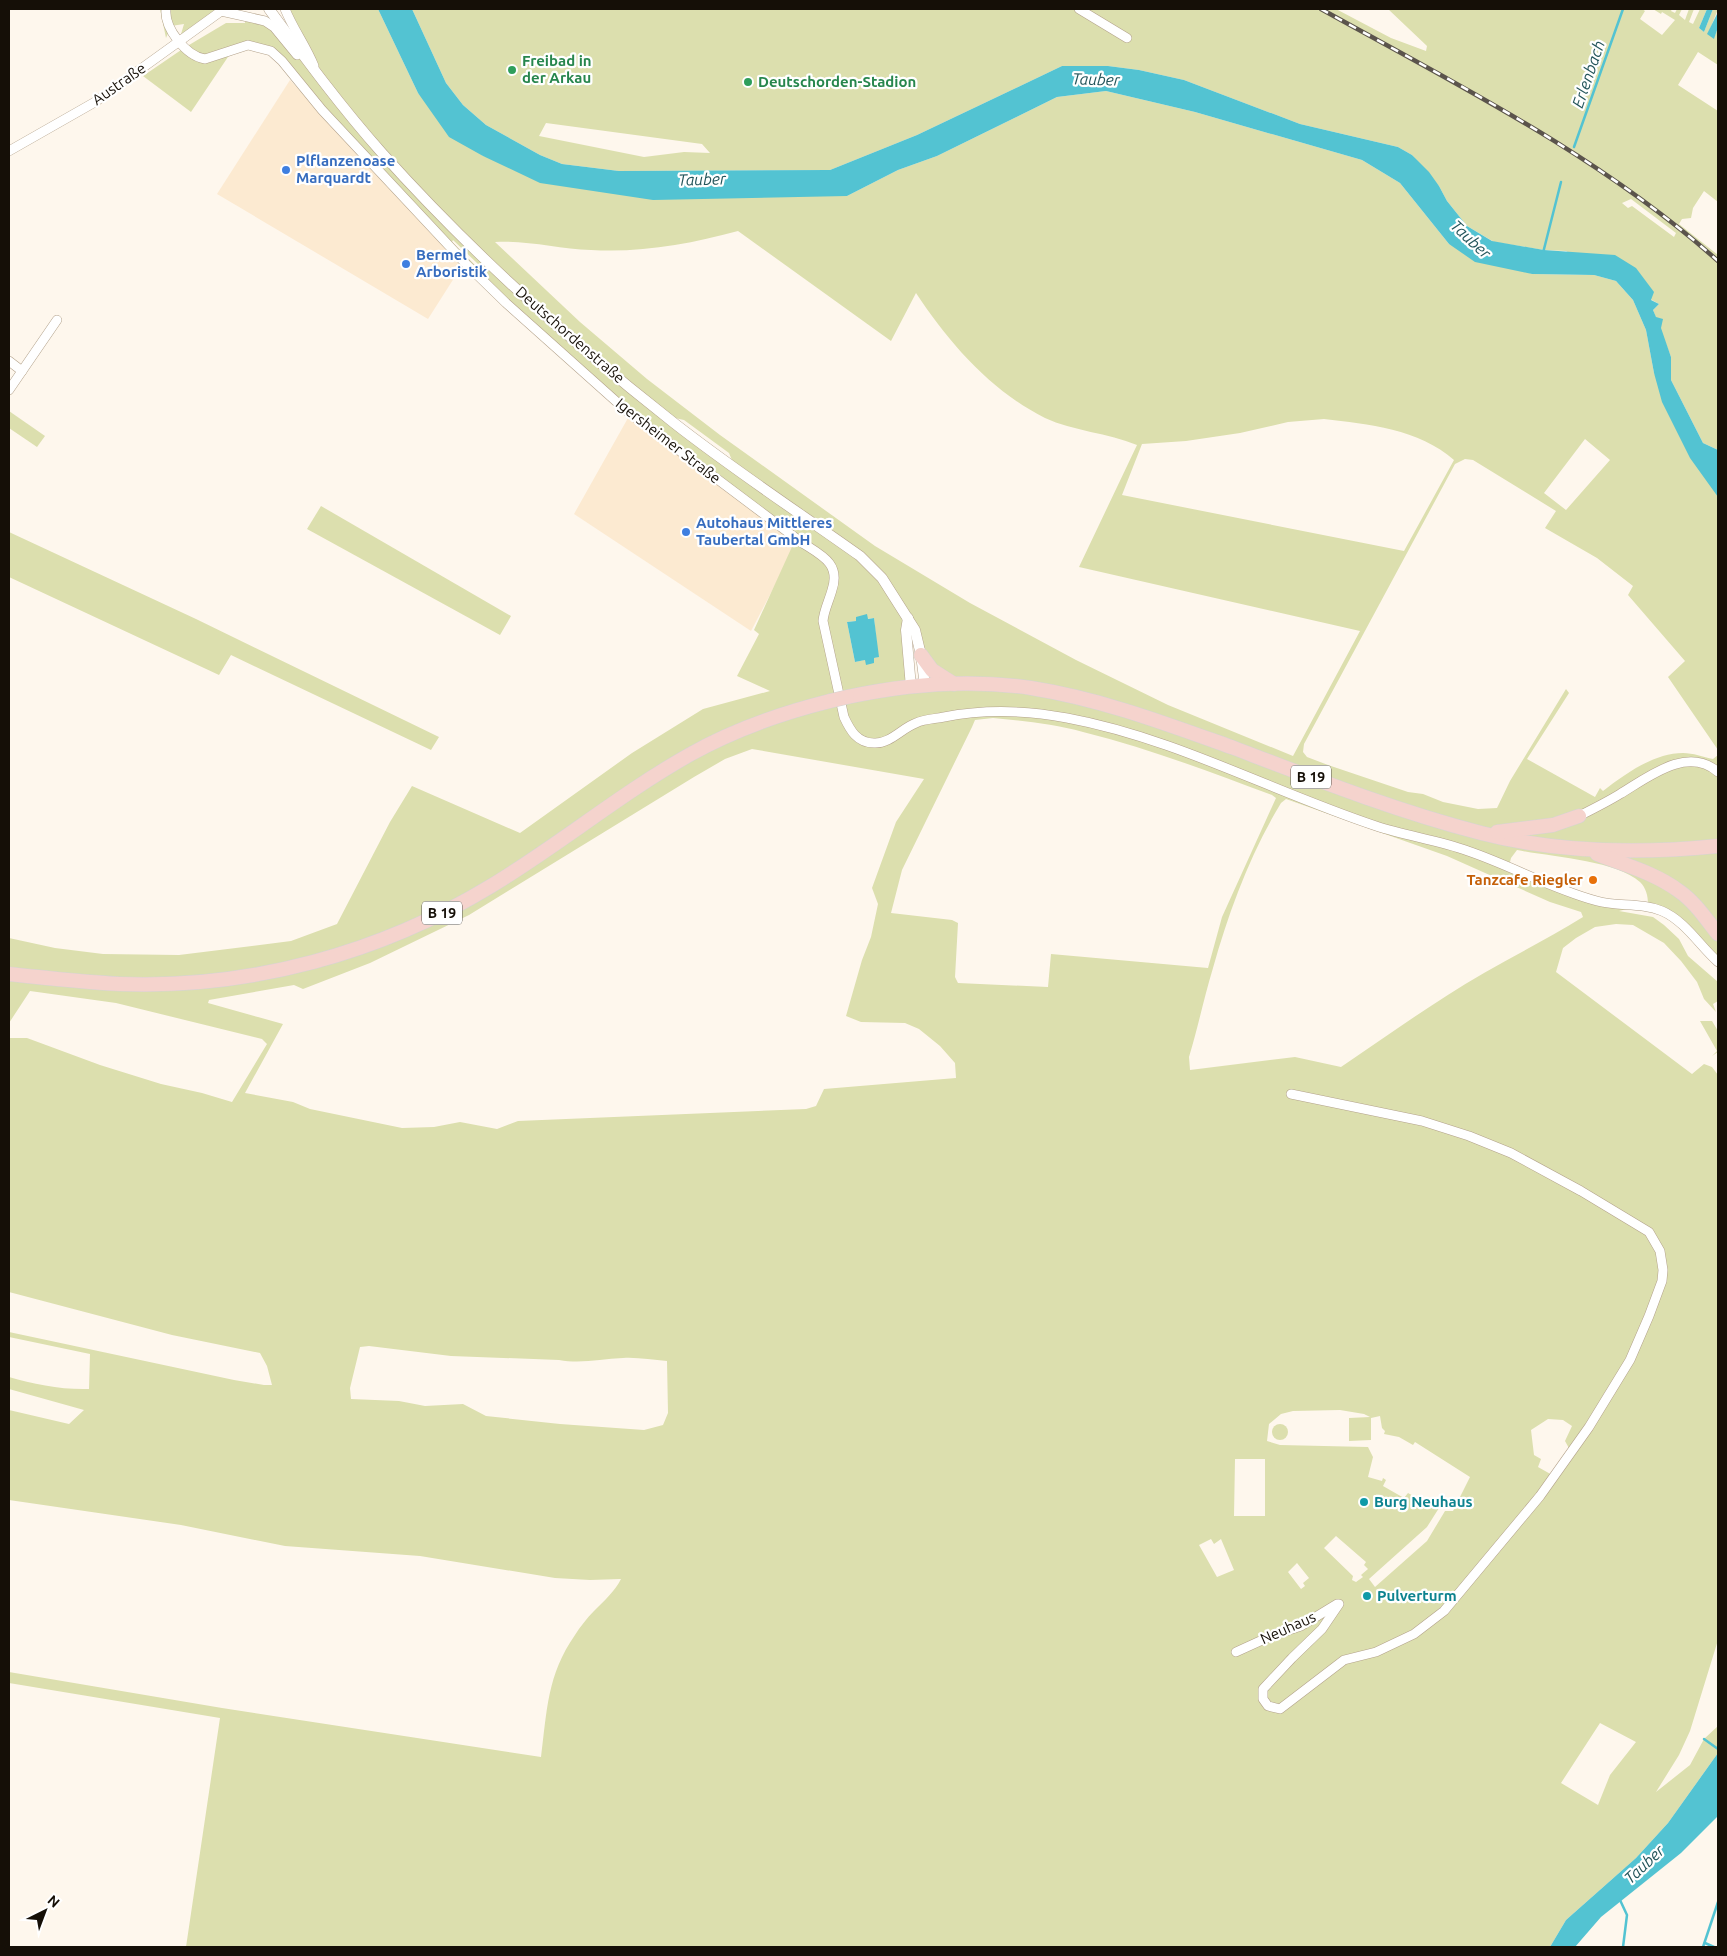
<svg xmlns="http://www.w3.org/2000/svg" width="1727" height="1956" font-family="Ubuntu,sans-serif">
<rect width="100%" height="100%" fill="#fef7ed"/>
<g fill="#fcead1">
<polygon points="290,80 463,264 428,319 217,194"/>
<polygon points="628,418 797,543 751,631 574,514"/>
</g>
<g fill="#dcdfae" fill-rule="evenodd">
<polygon points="160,9 221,9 179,41 184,24 171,26 166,38"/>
<path d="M285,9H378L418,93L483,156L784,196H847L898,170L937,156L1057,97L1106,91L1195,112L1362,160L1400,183L1449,244L1532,274L1594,275L1616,281L1633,300L1646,330L1654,373L1718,497V750L1668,677L1685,661L1628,595L1633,586L1597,558L1545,528L1556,511L1473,460L1465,459L1455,464L1304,744L1303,752L1307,757L1328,765L1408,792L1423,794L1443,802L1478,809L1497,808L1510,781L1566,689L1569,693L1527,759L1595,797L1600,788L1603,791C1625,774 1654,753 1683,753C1693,753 1703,757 1713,759L1718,755V752V962L1683,926L1648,904C1648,896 1646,888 1640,882C1615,860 1551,857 1517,850L1511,858L1509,866L1598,902L1639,906L1619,911L1653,917L1664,925L1679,939L1688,956L1718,982V1001L1713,1004L1716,1012L1704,999L1697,982L1681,961L1664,943L1633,925L1616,924L1595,927L1576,938L1563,948L1556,972L1692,1074L1704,1064L1712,1067L1718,1075V1640L1690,1731L1679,1755L1656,1792L1690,1765L1704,1739L1718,1726V1753L1668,1823L1636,1858L1566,1920L1550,1947H186L220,1718L9,1683V1672L222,1708L541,1757C547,1711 547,1675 575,1635C580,1627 587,1618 594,1611C604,1601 615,1591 621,1579L590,1580L555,1578L420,1556L285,1546L181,1525L9,1500V1410L69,1424L84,1410L9,1389V1377C34,1384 62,1390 89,1389L90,1354L9,1337V1332L234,1380L264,1385H272L267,1366L260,1353L172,1335L9,1292V1038H27L100,1065L161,1084L202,1093L232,1102L267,1044L262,1039L116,1003L30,991L9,1023V938L55,948L103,954L179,955L291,941L337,924L390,822L412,786L520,833L632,753L703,709L770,691L737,676L759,634L754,630L796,538L628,412L506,303L271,51L234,48L191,112L143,76L184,48L226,23H245L246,16L265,21L299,57ZM738,231L891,341L916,293C949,343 991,391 1045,418C1073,431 1108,433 1137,445L1079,567L1360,631L1293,756L1168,705L1076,660L970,603L875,546L720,435L647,379L580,322L495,242C527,240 559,249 591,250C641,253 690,244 738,231ZM453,240L478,264L476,266L452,242ZM666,416L684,420L729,453L736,470ZM1324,419C1368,424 1419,429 1454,460L1404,551L1122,495L1142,444L1186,441L1240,433L1288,422ZM1585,439L1610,460L1566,510L1544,493ZM867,615V619L874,618L878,657L855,662L847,622L856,621ZM908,619L938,675L954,684L912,687ZM993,718C1023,721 1054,724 1083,732C1148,748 1210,772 1272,795L1276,798L1222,917L1208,968L1051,954L1048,987L958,983L955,977L958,923L952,920L891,913L902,870L972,727L975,720ZM752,749L924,779L896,822L872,888L878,904L871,937L862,960L846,1016L861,1022L905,1023L919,1029L940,1046L955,1063L956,1078L824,1089L816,1106L806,1109L518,1121L497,1129L460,1122L434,1127L402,1128L310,1109L293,1102L245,1093L283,1024L208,1003L209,1000L294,985L303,989L370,963L469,915L694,777L725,759ZM1286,799L1447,856L1550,902L1581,912L1583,917C1551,937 1517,954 1484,973C1434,1002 1388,1035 1341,1067L1295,1057L1190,1070L1189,1057C1198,1027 1204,998 1213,968C1229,911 1250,854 1281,803ZM369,1346L451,1356L559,1360C581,1364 601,1359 623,1358C637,1357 652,1360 667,1361L668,1413L663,1425L644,1430L560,1424L486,1416L463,1404L425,1406L399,1401L351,1399L350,1388L360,1347ZM1340,1410L1364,1414L1370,1417L1349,1418V1441L1371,1440V1418L1380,1416L1382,1428L1385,1431L1384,1434L1399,1437L1413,1445L1415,1442L1470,1477L1453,1511H1445L1427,1541L1375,1587L1369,1579L1427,1527L1439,1508L1433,1507L1408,1493L1404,1498L1383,1486L1386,1480L1383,1478L1382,1481L1368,1477L1373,1457L1368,1447L1280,1445L1267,1441L1269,1424L1281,1414L1293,1411ZM1548,1419L1563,1420L1572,1426L1565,1441L1571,1452L1554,1476L1538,1467L1541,1459L1534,1455L1531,1430ZM1235,1459H1265V1516H1234ZM1336,1536L1366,1562L1364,1565L1368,1569L1361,1575L1363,1577L1356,1582L1352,1580L1353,1576L1324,1548ZM1211,1539L1214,1544L1221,1539L1234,1570L1217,1577L1199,1545ZM1297,1563L1309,1578L1303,1583L1305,1586L1301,1589L1288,1572ZM1600,1723L1636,1742L1610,1775L1598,1805L1561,1783Z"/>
<path d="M412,9H1336L1391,38L1426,51L1427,46L1388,9H1642L1645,11L1640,19L1662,35L1675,20L1662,12L1661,14L1653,9H1672L1671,11L1675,13L1677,9H1682L1679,15L1685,20L1689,9H1694L1689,22L1693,24L1700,9H1707L1699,28L1704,32L1713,9H1718L1708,34L1714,38L1718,27V65L1698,52L1678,85L1718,111V202L1704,191L1693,208L1691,218L1682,219L1679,224L1718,255V450L1703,443L1671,380V357L1653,310L1659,304L1566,251L1544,250L1494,242L1467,226L1447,201L1439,186L1412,155L1398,147L1300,124L1184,80L1139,70L1108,66H1062L917,135L830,170L619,171L562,164L540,155L486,125L463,105L446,83ZM546,123L702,144L710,153L684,152L644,157L539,136ZM1631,199L1676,233L1674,237L1632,206L1628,208L1622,203Z"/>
<polygon points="9,411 45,436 37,447 9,428"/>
<polygon points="321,506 511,616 500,635 307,529"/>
<polygon points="9,532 196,619 439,737 431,750 231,655 219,675 9,577"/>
<polygon points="1700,1021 1712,1021 1718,1031 1718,1052 1712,1056 1717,1051"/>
<circle cx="1280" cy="1432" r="8"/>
</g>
<g fill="#53c3d2">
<polygon points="378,9 412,9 446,83 463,105 486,125 540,155 562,164 619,171 830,170 917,135 1062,66 1108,66 1139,70 1184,80 1300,124 1398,147 1412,155 1429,172 1439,186 1447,201 1467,226 1492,241 1544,250 1615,255 1636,268 1654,292 1651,300 1659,304 1653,310 1656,317 1663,319 1661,328 1671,357 1671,380 1703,443 1718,450 1718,497 1690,458 1662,402 1654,373 1646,330 1633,300 1616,281 1594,275 1532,274 1475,262 1449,244 1400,183 1362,160 1195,112 1106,91 1057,97 937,156 898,170 847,196 653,200 540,183 483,156 449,137 418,93"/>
<polygon points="1707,9 1713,9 1704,32 1699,28"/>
<polygon points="1718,12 1718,27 1714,39 1707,34"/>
<polygon points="867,614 868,619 874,618 879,657 874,658 874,663 866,665 865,660 855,662 847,622 856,621 856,617"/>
<polygon points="1718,1753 1718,1816 1681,1853 1601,1917 1575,1947 1550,1947 1566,1920 1636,1858 1668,1823"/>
</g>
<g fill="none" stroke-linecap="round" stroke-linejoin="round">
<g stroke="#53c3d2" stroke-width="2.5">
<polyline points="1574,147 1623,9"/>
<polyline points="1543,253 1561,182"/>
<polyline points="1704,1739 1718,1749"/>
<polyline points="1620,1900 1627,1915 1623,1947"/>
<polyline points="1705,1943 1714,1947"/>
<polyline points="1703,1947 1718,1902"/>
</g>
<defs>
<g id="minor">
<path d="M166,9C164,28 186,56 205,59L248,45L271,51L282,61L322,110L467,265L506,303L628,412L801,542C821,555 841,563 832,590C829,601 824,610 823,621L844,717C850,730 857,743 874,743C890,744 902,728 916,723C924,719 935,719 944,717C985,709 1025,710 1067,718C1175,738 1273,792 1376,826C1406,836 1438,840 1468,851C1512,866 1552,889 1597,901C1618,907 1641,902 1662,911C1685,921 1700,946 1718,962"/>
<path d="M285,9C293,29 306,46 314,66"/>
<polyline points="1079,9 1127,38"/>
<polyline points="221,11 265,21 274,27 297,55"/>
<polyline points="9,151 95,102 224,9"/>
<polyline points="9,361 22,371"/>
<polyline points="9,390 57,320"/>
<path d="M1579,816C1593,809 1607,802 1620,794C1647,778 1687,745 1718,772"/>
<polyline points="1291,1094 1422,1121 1469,1136 1511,1153 1581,1191 1649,1232 1660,1251 1663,1270 1662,1281 1649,1316 1630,1360 1589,1427 1540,1496 1444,1611 1414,1634 1376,1652 1344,1660 1280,1709 1268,1706 1263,1699 1263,1689 1292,1658 1322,1629 1339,1604"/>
<polyline points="1236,1652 1271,1636 1301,1626 1337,1604"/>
</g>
<g id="tertiary">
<path d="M269,9C305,58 341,107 382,153C469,250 572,343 674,423C734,470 798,512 860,556L882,578L915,630L921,655L925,686"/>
<polyline points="908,618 906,630 911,687"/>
</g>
<g id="primary">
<polyline points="921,655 932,670 954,684"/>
<path d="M847,697C907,684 970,679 1031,688C1101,699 1167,724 1234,748C1315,779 1396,811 1481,833C1558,853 1639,854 1718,846"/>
<polyline points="1497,832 1553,825 1579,816"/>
<path d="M1597,854C1625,865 1655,873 1679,891C1695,902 1706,919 1718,934"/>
<path d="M9,974C46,978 83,982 120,984C250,989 381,953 491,886C559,845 620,794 689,755C733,730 782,713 830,701"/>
</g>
</defs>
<use href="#minor" stroke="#b3a28b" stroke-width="10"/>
<use href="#tertiary" stroke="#b3a28b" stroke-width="11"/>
<use href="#primary" stroke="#d5d4d2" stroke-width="15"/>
<use href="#minor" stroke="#fff" stroke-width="9"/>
<use href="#tertiary" stroke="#fff" stroke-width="10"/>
<use href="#primary" stroke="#f5d3cd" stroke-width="14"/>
<defs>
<path id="rail" d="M1321,9C1458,85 1600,156 1718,261"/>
</defs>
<use href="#rail" stroke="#5b544c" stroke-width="4.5"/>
<use href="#rail" stroke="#fff" stroke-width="2.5" stroke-dasharray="8" stroke-linecap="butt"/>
<defs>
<polyline id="primary-bridge" points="830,701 847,697"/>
</defs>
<use href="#primary-bridge" stroke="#d5d4d2" stroke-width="15" stroke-linecap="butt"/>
<use href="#primary-bridge" stroke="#f5d3cd" stroke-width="14"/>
</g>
<g fill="#2e9e5b" stroke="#fff" stroke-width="2">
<circle cx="512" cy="70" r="5"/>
<circle cx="748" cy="82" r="5"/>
</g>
<g fill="#3f7fe0" stroke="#fff" stroke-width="2">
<circle cx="286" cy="170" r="5"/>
<circle cx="406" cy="264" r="5"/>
<circle cx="686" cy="532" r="5"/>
</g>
<circle fill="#e8710a" stroke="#fff" stroke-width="2" cx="1593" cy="880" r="5"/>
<g fill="#0f9aa8" stroke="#fff" stroke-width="2">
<circle cx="1364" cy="1502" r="5"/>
<circle cx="1367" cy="1596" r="5"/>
</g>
<g text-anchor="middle" stroke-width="4.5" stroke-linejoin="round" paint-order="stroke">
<g fill="#fff" stroke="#5b5751" stroke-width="1">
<rect x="1291" y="765.5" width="40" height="23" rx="4"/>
<rect x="422" y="901.5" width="40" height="23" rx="4"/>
</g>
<g font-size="14" font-weight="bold" fill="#150f07">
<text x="1311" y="782">B 19</text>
<text x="442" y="918">B 19</text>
</g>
<g font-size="15" font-weight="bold" fill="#27864d" stroke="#fff" text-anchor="start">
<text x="522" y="66">Freibad in<tspan x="522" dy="17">der Arkau</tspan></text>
<text x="758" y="87">Deutschorden-Stadion</text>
</g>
<g font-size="15" fill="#150f07" stroke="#fff">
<text transform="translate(119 84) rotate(-35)" y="5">Austraße</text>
<text transform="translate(570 335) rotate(41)" y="5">Deutschordenstraße</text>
<text transform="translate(668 441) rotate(38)" y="5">Igersheimer Straße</text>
<text transform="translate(1288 1628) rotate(-24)" y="5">Neuhaus</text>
</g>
<g font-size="15" font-weight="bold" fill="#366cbe" stroke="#fff" text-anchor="start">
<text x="296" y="166">Plflanzenoase<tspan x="296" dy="17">Marquardt</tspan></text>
<text x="416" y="260">Bermel<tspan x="416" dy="17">Arboristik</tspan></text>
<text x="696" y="528">Autohaus Mittleres<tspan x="696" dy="17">Taubertal GmbH</tspan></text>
</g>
<g font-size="15" font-weight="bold" fill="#c56008" stroke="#fff" text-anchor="end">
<text x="1583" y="885">Tanzcafe Riegler</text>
</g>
<g font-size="15" font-weight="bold" fill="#0d838f" stroke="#fff" text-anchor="start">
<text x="1374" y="1507">Burg Neuhaus</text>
<text x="1377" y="1601">Pulverturm</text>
</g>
<g font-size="16" font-style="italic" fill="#24555b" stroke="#fff">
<text transform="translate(1588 74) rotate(-71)" y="6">Erlenbach</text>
<text transform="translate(1096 79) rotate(2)" y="6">Tauber</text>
<text transform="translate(702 179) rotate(-2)" y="6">Tauber</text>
<text transform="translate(1471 239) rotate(43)" y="6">Tauber</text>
<text transform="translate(1644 1864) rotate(-43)" y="6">Tauber</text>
</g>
</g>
<rect width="1727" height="1956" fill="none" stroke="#150f07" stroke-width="20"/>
<g transform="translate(45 1911) rotate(42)" stroke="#ffffff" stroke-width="4" paint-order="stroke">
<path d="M0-4L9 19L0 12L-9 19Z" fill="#150f07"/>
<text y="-8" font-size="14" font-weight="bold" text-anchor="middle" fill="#150f07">N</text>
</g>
</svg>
